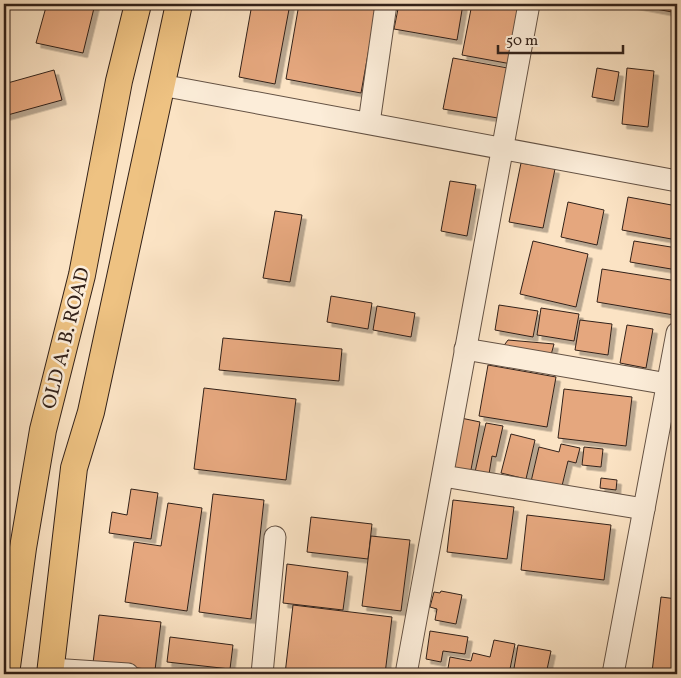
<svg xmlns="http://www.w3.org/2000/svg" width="681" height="678" font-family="Vollkorn,serif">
<defs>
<filter id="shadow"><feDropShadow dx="4.5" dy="4.5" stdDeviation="0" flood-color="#0004"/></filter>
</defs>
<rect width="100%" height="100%" fill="#fbe3c4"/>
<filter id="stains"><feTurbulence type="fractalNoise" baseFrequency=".004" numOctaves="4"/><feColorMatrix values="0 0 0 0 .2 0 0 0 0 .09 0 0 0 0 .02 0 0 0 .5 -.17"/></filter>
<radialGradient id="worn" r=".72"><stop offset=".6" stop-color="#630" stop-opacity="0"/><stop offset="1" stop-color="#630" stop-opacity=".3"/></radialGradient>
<g fill="#e5a77e" stroke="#322119" filter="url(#shadow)">
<polygon points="51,4 95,4 83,53 36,43 46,7"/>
<polygon points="252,4 290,4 275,84 239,77"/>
<polygon points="299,4 377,4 361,93 286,79"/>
<polygon points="399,4 463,4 457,40 394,29"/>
<polygon points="472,4 528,4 517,65 462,55"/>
<polygon points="630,4 677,4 677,13"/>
<polygon points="453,58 513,69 504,119 443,109"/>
<polygon points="597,68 619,72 614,101 592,97"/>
<polygon points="627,68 654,71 648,127 622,124"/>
<polygon points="54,70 62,100 4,116 4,84"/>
<polygon points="521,163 555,169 543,228 509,222"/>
<polygon points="450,181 476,185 467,236 441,231"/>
<polygon points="628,197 677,206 677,240 622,230"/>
<polygon points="568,202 604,210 597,245 561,237"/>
<polygon points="275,211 302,215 290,282 263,278"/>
<polygon points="533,241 588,254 576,307 520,294"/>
<polygon points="634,241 677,248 677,270 630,262"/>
<polygon points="602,269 677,281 674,315 597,302"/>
<polygon points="331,296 372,303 368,329 327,322"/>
<polygon points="499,305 538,311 533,337 495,330"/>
<polygon points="377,306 415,313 411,337 373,330"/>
<polygon points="541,308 579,314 574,341 537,335"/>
<polygon points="580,320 612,324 608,355 575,350"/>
<polygon points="627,325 653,329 646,368 620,363"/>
<polygon points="223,338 342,349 339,381 219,370"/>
<polygon points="508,340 554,344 551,355 502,348"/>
<polygon points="488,365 556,377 547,427 479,416"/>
<polygon points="204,388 296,399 286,480 194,469"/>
<polygon points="564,389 632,397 626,446 558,438"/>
<polygon points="461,418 480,422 470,475 451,472"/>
<polygon points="486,423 503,426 496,457 492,456 489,474 475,472"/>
<polygon points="511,434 535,440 526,479 501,473"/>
<polygon points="561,444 580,448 576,463 568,461 561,490 530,486 539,447 559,452"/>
<polygon points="584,447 603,449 601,467 582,465"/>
<polygon points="601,478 617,480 616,490 600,488"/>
<polygon points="131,489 158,493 151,539 109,533 112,512 127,515"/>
<polygon points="213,494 264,500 251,619 199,612"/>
<polygon points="453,500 514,507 507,559 447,552"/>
<polygon points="168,503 202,508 187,611 125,602 134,542 161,546"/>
<polygon points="527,515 611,525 604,580 521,570"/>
<polygon points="311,517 372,524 368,559 307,552"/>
<polygon points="371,536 410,540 401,611 362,606"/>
<polygon points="287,564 348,572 343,610 283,603"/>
<polygon points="441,591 462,595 456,624 435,620 437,609 430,607 434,592 440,593"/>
<polygon points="661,597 677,599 677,674 652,672"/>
<polygon points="293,605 392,617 385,674 285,674"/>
<polygon points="99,615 161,622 155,670 93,663"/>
<polygon points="430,631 468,637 465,654 443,651 441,662 426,659"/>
<polygon points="170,637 233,645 230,669 167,662"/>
<polygon points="494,640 515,644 509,674 447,674 450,657 471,661 473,653 490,657"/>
<polygon points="518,645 551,651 546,674 513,674"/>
</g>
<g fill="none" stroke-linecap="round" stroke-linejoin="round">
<defs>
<g id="minor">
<polyline points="161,85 677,181"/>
<polyline points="369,123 386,4"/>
<polyline points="465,349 668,384"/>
<polyline points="443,476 644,509"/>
<polyline points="51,669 128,674"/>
<polyline points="262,674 275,537"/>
<polyline points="406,674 529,4"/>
<polyline points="613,674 677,333"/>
</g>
<g id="major">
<polyline points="6,674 23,548 43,430 82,275 119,81 138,4"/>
<polyline points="50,674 74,468 91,412 179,4"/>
</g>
</defs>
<use href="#minor" stroke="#645244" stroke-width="23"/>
<use href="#major" stroke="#322119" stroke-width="28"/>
<use href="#minor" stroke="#fcedd9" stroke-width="21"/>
<use href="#major" stroke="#eec282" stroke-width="26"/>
</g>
<g text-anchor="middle" stroke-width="5" stroke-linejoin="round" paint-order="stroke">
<g font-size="20" fill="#322119" stroke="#fcedd9">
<text transform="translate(65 338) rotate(-76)" y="7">OLD A. B. ROAD</text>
</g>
</g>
<rect width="681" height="678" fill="none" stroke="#fbe3c4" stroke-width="20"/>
<rect x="5" y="5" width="671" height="668" fill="none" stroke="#322119" stroke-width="2.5"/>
<rect x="10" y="10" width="661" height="658" fill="none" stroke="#322119"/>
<path d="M498 45v8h125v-8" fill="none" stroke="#322119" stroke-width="2.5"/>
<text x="506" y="45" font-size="15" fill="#322119" stroke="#fcedd9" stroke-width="4" paint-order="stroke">50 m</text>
<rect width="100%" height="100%" filter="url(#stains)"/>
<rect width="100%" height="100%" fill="url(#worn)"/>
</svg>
